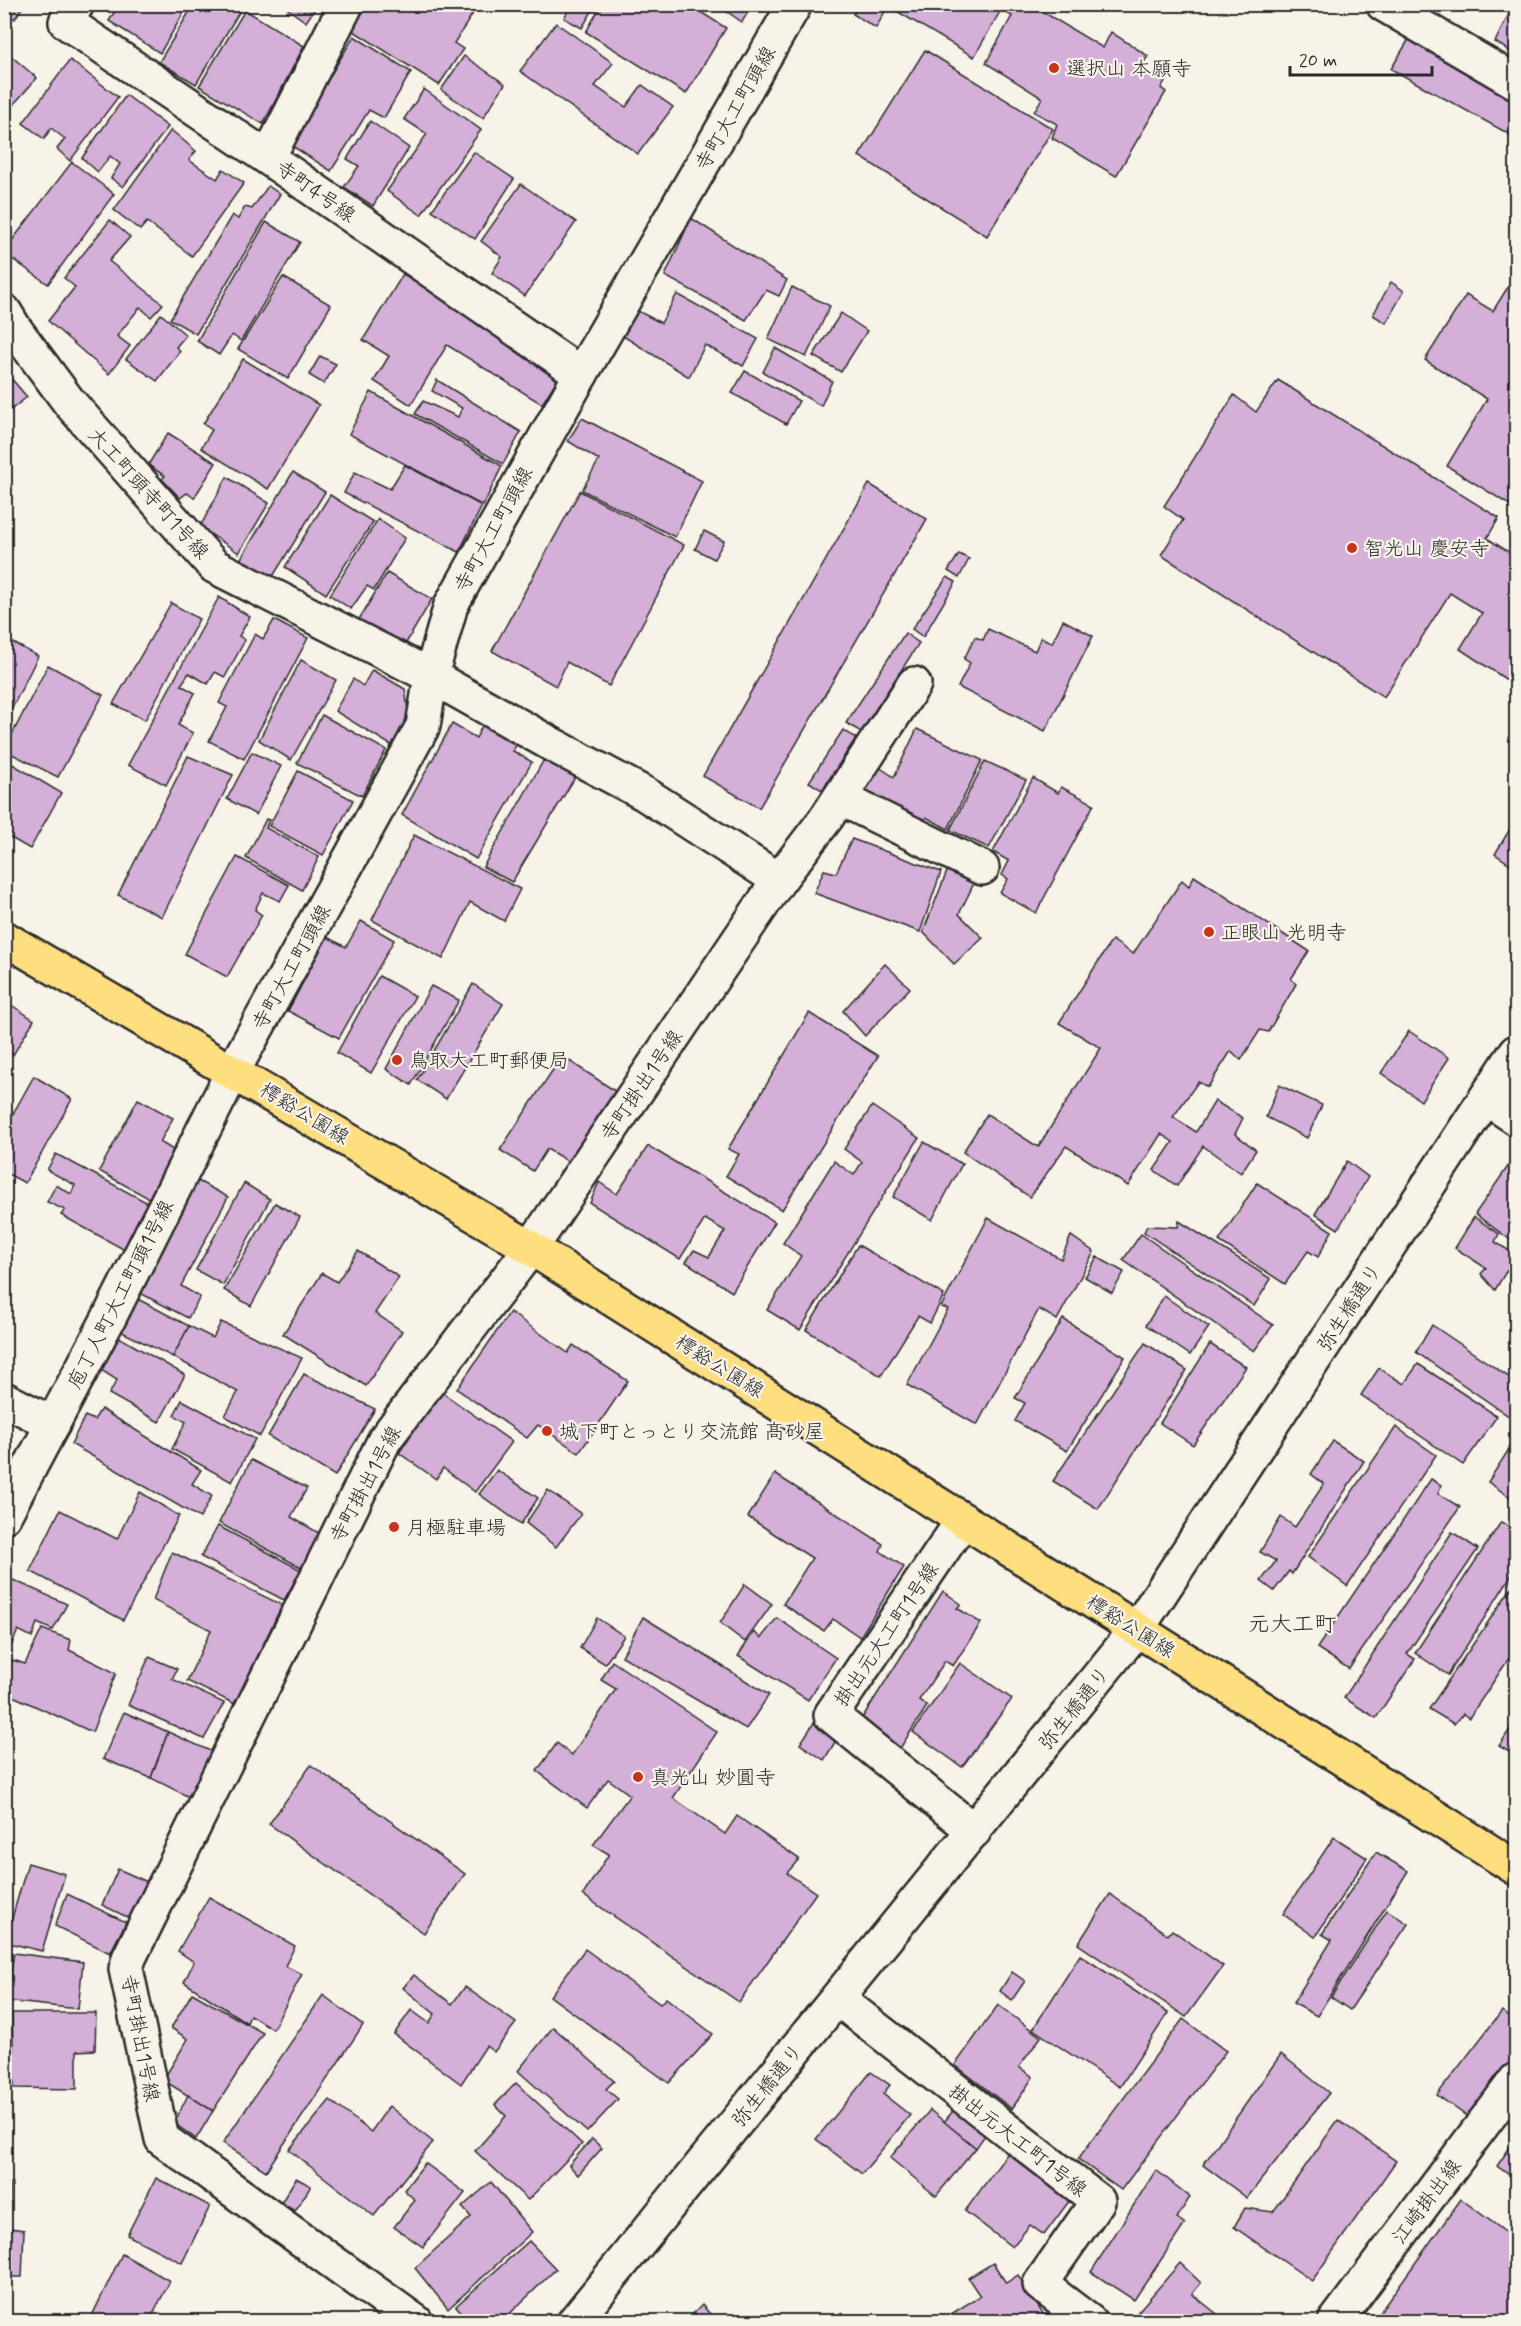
<svg xmlns="http://www.w3.org/2000/svg" width="1521" height="2326" font-family="Mynerve,'Klee One',sans-serif">
<rect width="100%" height="100%" fill="#f7f3e8"/>
<filter id="ink" filterUnits="userSpaceOnUse"><feTurbulence type="fractalNoise" baseFrequency=".0167" numOctaves="2"/><feDisplacementMap in="SourceGraphic" scale="12" xChannelSelector="R" yChannelSelector="G"/><feConvolveMatrix kernelMatrix="1 2 1 2 8 2 1 2 1" color-interpolation-filters="sRGB"/></filter>
<g filter="url(#ink)">
<g fill="#d4afd8" stroke="#2b2b2b" stroke-width="1.5">
<polygon points="4,4 24,4 15,19 4,12"/>
<polygon points="119,4 189,4 160,53 109,21"/>
<polygon points="194,4 244,4 196,84 159,62"/>
<polygon points="281,4 318,4 306,22"/>
<polygon points="364,4 479,4 454,43 463,49 439,85 349,28"/>
<polygon points="572,4 589,4 594,8 582,28 564,18"/>
<polygon points="602,4 688,4 726,28 686,94 586,32"/>
<polygon points="716,4 753,4 742,22"/>
<polygon points="859,4 889,4 876,28 853,14"/>
<polygon points="895,4 1030,4 1103,48 1111,32 1148,56 1140,68 1165,81 1161,88 1166,92 1116,176 1052,138 1057,124 1034,112 1042,98 986,63 1012,16 1001,10 974,57 893,9"/>
<polygon points="1514,4 1516,4 1516,55 1495,42"/>
<polygon points="245,10 304,46 263,124 199,86"/>
<polygon points="556,23 613,63 595,86 626,107 642,85 673,107 638,154 520,71"/>
<polygon points="354,36 411,72 384,118 369,110 331,171 289,144"/>
<polygon points="1409,39 1516,101 1516,138 1391,69"/>
<polygon points="4,50 37,78 4,115"/>
<polygon points="925,50 1053,129 987,236 859,156"/>
<polygon points="464,56 505,84 483,118 441,90"/>
<polygon points="70,60 118,97 70,161 57,149 65,139 51,128 44,139 23,123"/>
<polygon points="424,89 481,130 421,215 387,191 427,134 404,119"/>
<polygon points="126,95 168,127 123,187 111,178 120,164 110,156 98,172 82,158"/>
<polygon points="370,121 409,148 373,206 344,187 359,166 347,159"/>
<polygon points="171,130 196,151 189,160 217,179 223,169 244,183 192,256 147,222 140,230 114,210"/>
<polygon points="474,152 514,179 475,239 432,210"/>
<polygon points="72,162 114,194 48,284 4,253 4,251"/>
<polygon points="521,184 576,222 525,296 492,273 502,257 481,241"/>
<polygon points="268,186 280,194 196,334 170,319 232,215 238,219 245,207 252,209"/>
<polygon points="691,218 787,280 779,296 766,290 746,320 665,276"/>
<polygon points="110,220 130,237 109,261 163,304 151,317 140,307 117,336 130,346 109,374 48,321 75,287 64,278"/>
<polygon points="266,222 300,242 241,341 232,335 219,355 197,341"/>
<polygon points="403,274 563,370 542,404 447,345 411,405 374,381 389,356 363,340"/>
<polygon points="1516,274 1516,509 1447,466 1487,399 1425,360 1466,295 1493,311"/>
<polygon points="283,277 331,305 288,379 238,349"/>
<polygon points="1391,282 1404,291 1386,323 1373,315"/>
<polygon points="792,287 830,306 806,357 768,339"/>
<polygon points="677,294 758,339 743,366 705,345 689,377 623,336 636,310 661,323"/>
<polygon points="841,313 867,331 841,372 813,356"/>
<polygon points="161,314 186,335 176,347 180,351 157,381 126,359"/>
<polygon points="775,348 832,381 821,406 763,372"/>
<polygon points="320,356 336,364 324,384 309,375"/>
<polygon points="243,359 319,405 268,489 201,448 212,430 203,424"/>
<polygon points="4,370 27,397 4,415"/>
<polygon points="745,371 799,401 786,424 732,393"/>
<polygon points="437,380 521,432 503,464 415,414 423,401 458,417 462,408 432,391"/>
<polygon points="1278,380 1499,518 1487,538 1516,557 1516,686 1460,649 1482,613 1450,593 1384,697 1161,555 1183,520 1164,506 1234,395 1256,412"/>
<polygon points="371,392 502,466 483,506 349,434"/>
<polygon points="582,418 702,481 675,537 582,490 599,460 568,441"/>
<polygon points="168,433 216,463 194,498 187,493 180,498 162,479 165,476 148,465"/>
<polygon points="405,465 482,506 459,552 344,493 355,472 390,489"/>
<polygon points="293,472 325,492 272,578 240,560"/>
<polygon points="227,477 269,503 239,553 200,527"/>
<polygon points="869,484 927,519 759,808 703,776"/>
<polygon points="580,491 684,545 609,686 567,662 556,686 492,651"/>
<polygon points="330,495 373,522 326,594 285,567"/>
<polygon points="378,519 405,538 374,590 367,586 351,609 330,595"/>
<polygon points="704,531 724,541 714,559 695,549"/>
<polygon points="959,554 969,559 959,578 948,571"/>
<polygon points="387,573 432,599 402,650 355,626"/>
<polygon points="947,577 956,582 923,637 912,629"/>
<polygon points="219,597 250,617 239,636 245,640 225,677 215,672 208,684 189,673 181,685 195,693 178,725 193,733 166,785 128,765"/>
<polygon points="171,603 199,619 145,720 113,704"/>
<polygon points="274,620 308,638 244,759 209,741 227,707 219,703 255,634 263,639"/>
<polygon points="1063,620 1093,636 1045,731 958,687 970,663 964,659 975,637 983,640 988,629 1035,651 1041,637 1052,643"/>
<polygon points="905,633 919,643 861,732 846,723"/>
<polygon points="4,638 38,656 5,722 4,722"/>
<polygon points="301,660 336,680 291,760 259,740"/>
<polygon points="48,665 103,695 58,777 4,750"/>
<polygon points="372,670 405,689 409,717 394,747 335,711 353,679 363,686"/>
<polygon points="322,715 386,750 362,796 297,763"/>
<polygon points="452,724 476,738 483,724 517,743 513,751 532,762 476,859 402,815"/>
<polygon points="917,729 982,760 948,829 926,817 920,830 861,795 879,767 894,777"/>
<polygon points="843,730 856,738 822,790 809,782"/>
<polygon points="252,752 281,766 256,815 227,799"/>
<polygon points="188,756 233,775 162,917 118,895"/>
<polygon points="546,756 577,774 512,882 483,867"/>
<polygon points="4,759 61,793 30,849 4,834"/>
<polygon points="985,761 1026,780 989,848 950,830"/>
<polygon points="298,771 353,800 323,855 269,826"/>
<polygon points="1033,778 1058,793 1061,787 1094,804 1036,913 1000,893 1008,879 1002,875 1009,861 993,852"/>
<polygon points="266,819 269,820 266,828 319,857 302,890 246,858"/>
<polygon points="1516,819 1516,868 1495,854"/>
<polygon points="414,835 520,889 504,921 470,902 443,959 372,920"/>
<polygon points="852,839 941,872 920,932 814,893 824,870 836,873"/>
<polygon points="237,857 289,885 280,901 263,893 255,910 262,915 227,977 185,954"/>
<polygon points="950,864 977,877 959,914 983,938 954,964 923,932"/>
<polygon points="1194,876 1309,951 1291,979 1296,984 1268,1032 1260,1030 1241,1060 1231,1051 1208,1087 1198,1082 1173,1117 1196,1132 1215,1101 1243,1118 1235,1134 1256,1150 1241,1173 1203,1146 1177,1186 1154,1170 1173,1142 1161,1134 1128,1186 1066,1146 1030,1197 963,1152 987,1114 1038,1147 1101,1048 1059,1023 1112,940 1133,954 1182,880 1189,886"/>
<polygon points="361,921 394,940 339,1038 288,1011 327,937 346,947"/>
<polygon points="885,964 910,988 865,1036 843,1011"/>
<polygon points="379,976 415,996 371,1073 337,1053"/>
<polygon points="473,984 503,1004 446,1099 417,1080"/>
<polygon points="431,986 459,1000 411,1085 386,1069"/>
<polygon points="13,1006 34,1020 13,1055 9,1052 4,1060 4,1021"/>
<polygon points="809,1013 878,1056 782,1210 726,1176 739,1154 728,1149"/>
<polygon points="1409,1031 1449,1058 1421,1101 1381,1073"/>
<polygon points="562,1056 615,1091 569,1162 547,1149 533,1171 500,1150"/>
<polygon points="34,1076 72,1099 25,1183 4,1172 4,1130"/>
<polygon points="1279,1085 1322,1105 1307,1138 1266,1117"/>
<polygon points="138,1099 173,1118 160,1142 178,1153 152,1200 99,1171"/>
<polygon points="872,1106 919,1138 800,1330 767,1310 801,1256 783,1243 834,1161 854,1175 862,1162 844,1149"/>
<polygon points="924,1142 962,1164 932,1220 893,1197"/>
<polygon points="648,1146 775,1222 732,1292 686,1262 694,1250 709,1257 725,1231 705,1219 680,1259 590,1203 599,1182 617,1194"/>
<polygon points="56,1154 150,1204 125,1250 61,1215 65,1210 47,1202 56,1185 71,1194 75,1185 47,1170"/>
<polygon points="1516,1155 1516,1244 1475,1214"/>
<polygon points="1347,1161 1368,1177 1338,1229 1315,1214"/>
<polygon points="198,1181 228,1197 181,1286 200,1297 188,1318 138,1292"/>
<polygon points="244,1183 270,1199 223,1285 196,1270"/>
<polygon points="1257,1183 1332,1231 1318,1257 1308,1251 1285,1284 1219,1241"/>
<polygon points="275,1203 300,1217 251,1306 224,1290"/>
<polygon points="1474,1217 1499,1234 1495,1242 1516,1255 1495,1290 1481,1274 1486,1268 1455,1248"/>
<polygon points="988,1218 1061,1259 1071,1236 1094,1252 1057,1320 1039,1309 977,1425 907,1385 948,1309 941,1307"/>
<polygon points="1179,1221 1271,1279 1254,1306 1144,1232 1147,1226 1178,1227"/>
<polygon points="1141,1234 1273,1325 1254,1351 1123,1260"/>
<polygon points="858,1245 944,1295 930,1323 918,1316 881,1376 806,1330"/>
<polygon points="358,1251 399,1277 375,1313 402,1331 366,1386 283,1334 322,1273 337,1282"/>
<polygon points="1097,1257 1124,1272 1112,1293 1085,1277"/>
<polygon points="1164,1296 1209,1327 1190,1355 1146,1325"/>
<polygon points="134,1297 189,1326 173,1357 118,1330"/>
<polygon points="510,1312 568,1353 573,1345 628,1381 579,1453 538,1425 527,1438 457,1389"/>
<polygon points="1063,1319 1125,1357 1067,1451 1015,1421 1025,1403 1015,1398"/>
<polygon points="221,1322 302,1358 260,1436 225,1416 238,1392 173,1357 189,1326 213,1338"/>
<polygon points="1432,1325 1516,1382 1516,1421 1416,1352"/>
<polygon points="117,1336 185,1375 159,1422 109,1394 117,1380 101,1370"/>
<polygon points="1145,1343 1187,1370 1098,1509 1053,1481"/>
<polygon points="1210,1344 1246,1367 1193,1445 1160,1423"/>
<polygon points="1418,1364 1497,1416 1463,1465 1361,1395 1379,1368 1404,1384"/>
<polygon points="304,1374 375,1409 335,1476 268,1436"/>
<polygon points="440,1391 512,1442 475,1492 443,1468 436,1479 399,1453"/>
<polygon points="182,1400 255,1439 232,1482 172,1449 186,1422 174,1415"/>
<polygon points="101,1409 201,1470 192,1484 212,1496 200,1518 71,1444 85,1416 94,1420"/>
<polygon points="1396,1427 1436,1455 1347,1586 1308,1557"/>
<polygon points="1333,1441 1364,1461 1292,1574 1289,1571 1274,1591 1261,1581 1276,1561 1260,1552 1281,1517 1295,1527 1324,1484 1311,1474"/>
<polygon points="1511,1446 1516,1450 1516,1501 1488,1482"/>
<polygon points="251,1460 307,1488 291,1517 319,1533 302,1568 219,1523"/>
<polygon points="497,1470 538,1498 521,1524 479,1494"/>
<polygon points="775,1474 883,1544 880,1551 904,1567 860,1637 833,1619 824,1631 783,1604 812,1558 748,1517"/>
<polygon points="1431,1479 1441,1485 1438,1494 1460,1507 1349,1669 1317,1648"/>
<polygon points="548,1490 581,1514 556,1547 526,1523"/>
<polygon points="140,1492 179,1516 123,1620 30,1571 60,1510 117,1539"/>
<polygon points="1501,1522 1516,1531 1516,1568 1448,1675 1415,1653"/>
<polygon points="218,1526 301,1570 284,1600 201,1557"/>
<polygon points="1452,1532 1478,1549 1407,1654 1415,1659 1376,1718 1344,1698"/>
<polygon points="172,1552 282,1605 235,1704 187,1681 211,1630 153,1600"/>
<polygon points="4,1576 67,1604 53,1630 37,1623 32,1637 18,1630 12,1644 4,1641"/>
<polygon points="1516,1581 1516,1648 1469,1718 1463,1714 1454,1724 1429,1709"/>
<polygon points="745,1584 772,1604 745,1642 720,1623"/>
<polygon points="943,1591 961,1604 957,1608 981,1623 953,1666 945,1661 919,1700 927,1706 899,1750 857,1726"/>
<polygon points="643,1617 769,1695 746,1729 622,1656"/>
<polygon points="597,1618 624,1636 605,1664 580,1648"/>
<polygon points="777,1618 836,1658 808,1700 738,1656 754,1632 761,1638"/>
<polygon points="42,1629 71,1640 69,1650 116,1673 92,1732 4,1692 4,1683 13,1660 25,1664"/>
<polygon points="149,1657 177,1669 172,1679 224,1703 204,1739 128,1705"/>
<polygon points="612,1661 717,1732 673,1798 725,1834 737,1816 799,1859 787,1873 816,1893 739,2002 583,1895 609,1854 593,1845 630,1795 608,1779 587,1808 537,1771 557,1743 572,1755 616,1689 601,1680"/>
<polygon points="960,1663 1012,1699 962,1767 913,1732"/>
<polygon points="124,1712 168,1732 151,1778 103,1759"/>
<polygon points="817,1718 840,1734 824,1760 800,1744"/>
<polygon points="1516,1720 1516,1756 1499,1746"/>
<polygon points="168,1732 215,1753 193,1799 151,1778"/>
<polygon points="311,1765 465,1874 424,1933 269,1824"/>
<polygon points="1334,1837 1367,1858 1315,1937 1283,1914"/>
<polygon points="1376,1852 1408,1871 1317,2016 1293,2003 1332,1940 1322,1934"/>
<polygon points="28,1863 65,1874 42,1951 5,1942"/>
<polygon points="118,1869 152,1884 135,1921 102,1905"/>
<polygon points="67,1894 126,1922 110,1953 55,1926"/>
<polygon points="1110,1894 1168,1935 1172,1930 1223,1966 1186,2017 1078,1944"/>
<polygon points="209,1897 295,1946 285,1966 302,1974 273,2029 250,2015 247,2023 184,1982 194,1962 178,1951"/>
<polygon points="1387,1910 1408,1924 1350,2010 1331,1997"/>
<polygon points="585,1949 660,2004 666,1998 713,2034 669,2083 550,1996"/>
<polygon points="14,1953 83,1962 78,2009 6,2001"/>
<polygon points="1080,1955 1168,2013 1120,2087 1033,2029"/>
<polygon points="1012,1972 1025,1981 1012,2000 1000,1991"/>
<polygon points="414,1975 452,2004 465,1987 516,2023 494,2052 486,2046 461,2084 394,2034 411,2010 429,2023 435,2014 403,1988"/>
<polygon points="192,1993 263,2033 213,2111 163,2080 188,2039 171,2028"/>
<polygon points="323,1995 363,2025 266,2171 223,2143"/>
<polygon points="998,2005 1041,2037 1019,2067 1033,2077 1012,2109 955,2065"/>
<polygon points="1502,2011 1516,2022 1516,2062 1472,2120 1437,2095"/>
<polygon points="12,2013 96,2013 95,2050 77,2051 77,2089 14,2088"/>
<polygon points="1183,2019 1226,2051 1121,2190 1078,2159"/>
<polygon points="553,2027 614,2081 606,2089 618,2099 587,2132 518,2071"/>
<polygon points="1281,2054 1329,2093 1247,2198 1203,2165"/>
<polygon points="871,2072 890,2085 883,2094 910,2115 862,2174 816,2139"/>
<polygon points="516,2083 582,2144 528,2200 475,2151 506,2116 495,2105"/>
<polygon points="4,2088 8,2113 4,2113"/>
<polygon points="188,2095 213,2111 196,2139 174,2123"/>
<polygon points="330,2100 371,2132 389,2106 433,2142 374,2216 289,2150"/>
<polygon points="957,2106 988,2131 976,2148 944,2122"/>
<polygon points="930,2110 976,2148 936,2196 890,2158"/>
<polygon points="1338,2120 1396,2161 1312,2281 1234,2227 1245,2208 1273,2212"/>
<polygon points="1516,2131 1516,2146 1510,2141"/>
<polygon points="592,2139 602,2148 578,2175 569,2165"/>
<polygon points="1510,2147 1516,2151 1516,2180 1497,2166"/>
<polygon points="1010,2150 1073,2196 1044,2235 1030,2225 1012,2247 965,2211"/>
<polygon points="425,2163 465,2193 423,2247 394,2227 415,2200 404,2190"/>
<polygon points="1156,2170 1190,2197 1177,2218 1185,2224 1134,2300 1091,2272"/>
<polygon points="156,2178 210,2206 182,2263 127,2235"/>
<polygon points="296,2178 311,2186 295,2211 281,2203"/>
<polygon points="491,2182 532,2232 448,2309 415,2268 471,2217 462,2207"/>
<polygon points="4,2183 10,2183 10,2228 24,2230 22,2277 4,2277"/>
<polygon points="1461,2199 1516,2240 1516,2322 1373,2322"/>
<polygon points="529,2241 556,2269 501,2322 470,2322 456,2306"/>
<polygon points="122,2254 170,2281 149,2322 89,2322"/>
<polygon points="993,2263 1006,2283 1018,2275 1045,2317 1037,2322 940,2321 980,2296 968,2278"/>
<polygon points="1180,2263 1201,2283 1192,2294 1227,2322 1129,2322"/>
<polygon points="702,2305 717,2322 685,2322"/>
<polygon points="10,2318 55,2318 54,2322 10,2322"/>
</g>
<g fill="none" stroke-linecap="round" stroke-linejoin="round">
<defs>
<g id="minor">
<polyline points="77,4 66,22 268,158 581,374"/>
<polyline points="1383,4 1516,82"/>
<polyline points="268,158 346,5"/>
<polyline points="4,311 15,329 69,402 214,566 431,676 553,745 645,794 779,880 531,1248 385,1439 129,1958 126,1969 162,2139 416,2322"/>
<polyline points="840,798 982,868"/>
<polyline points="779,880 827,817 914,684"/>
<polyline points="1486,1098 1516,1118"/>
<polyline points="4,1399 53,1424"/>
<polyline points="4,1516 111,1314 233,1071 423,726 431,676 451,605 581,374 795,4"/>
<polyline points="963,1520 831,1715 974,1831"/>
<polyline points="838,1999 1098,2201 1040,2284 1090,2322"/>
<polyline points="574,2322 1137,1629 1516,1052"/>
<polyline points="1335,2322 1516,2080"/>
</g>
<polyline id="major" points="4,938 531,1248 1516,1868"/>
</defs>
<use href="#minor" stroke="#2b2b2b" stroke-width="38"/>
<use href="#major" stroke="#2b2b2b" stroke-width="38"/>
<use href="#minor" stroke="#f7f3e8" stroke-width="33"/>
<use href="#major" stroke="#fedf80" stroke-width="33"/>
</g>
</g>
<g fill="#c8321e" stroke="#f7f3e8" stroke-width="2">
<circle cx="1054" cy="68" r="6"/>
<circle cx="1352" cy="548" r="6"/>
<circle cx="1209" cy="932" r="6"/>
<circle cx="397" cy="1060" r="6"/>
<circle cx="547" cy="1431" r="6"/>
<circle cx="394" cy="1527" r="6"/>
<circle cx="638" cy="1777" r="6"/>
</g>
<g text-anchor="middle" stroke-width="4.5" stroke-linejoin="round" paint-order="stroke">
<g font-size="20" fill="#2b2b2b" stroke="#f7f3e8" text-anchor="start">
<text x="1066" y="75">選択山 本願寺</text>
<text x="1364" y="555">智光山 慶安寺</text>
<text x="1221" y="939">正眼山 光明寺</text>
<text x="409" y="1067">鳥取大工町郵便局</text>
<text x="559" y="1438">城下町とっとり交流館 髙砂屋</text>
<text x="406" y="1534">月極駐車場</text>
<text x="650" y="1784">真光山 妙圓寺</text>
</g>
<g font-size="20" fill="#2b2b2b" stroke="#f7f3e8">
<text transform="translate(735 108) rotate(-60)" y="7">寺町大工町頭線</text>
<text transform="translate(316 191) rotate(35)" y="7">寺町4号線</text>
<text transform="translate(149 493) rotate(48)" y="7">大工町頭寺町1号線</text>
<text transform="translate(493 529) rotate(-61)" y="7">寺町大工町頭線</text>
<text transform="translate(291 967) rotate(-61)" y="7">寺町大工町頭線</text>
<text transform="translate(641 1085) rotate(-56)" y="7">寺町掛出1号線</text>
<text transform="translate(305 1113) rotate(31)" y="7">樗谿公園線</text>
<text transform="translate(120 1294) rotate(-63)" y="7">庖丁人町大工町頭1号線</text>
<text transform="translate(1349 1307) rotate(-57)" y="7">弥生橋通り</text>
<text transform="translate(720 1366) rotate(32)" y="7">樗谿公園線</text>
<text transform="translate(365 1484) rotate(-62)" y="7">寺町掛出1号線</text>
<text transform="translate(1131 1626) rotate(32)" y="7">樗谿公園線</text>
<text transform="translate(886 1634) rotate(-56)" y="7">掛出元大工町1号線</text>
<text transform="translate(1074 1708) rotate(-51)" y="7">弥生橋通り</text>
<text transform="translate(141 2038) rotate(79)" y="7">寺町掛出1号線</text>
<text transform="translate(767 2085) rotate(-51)" y="7">弥生橋通り</text>
<text transform="translate(1018 2140) rotate(38)" y="7">掛出元大工町1号線</text>
<text transform="translate(1426 2201) rotate(-53)" y="7">江崎掛出線</text>
</g>
<g font-size="22" fill="#2b2b2b" stroke="#f7f3e8">
<text x="1292" y="1631">元大工町</text>
</g>
</g>
<rect width="1521" height="2326" fill="none" stroke="#f7f3e8" stroke-width="24"/>
<rect x="12" y="12" width="1497" height="2302" fill="none" stroke="#2b2b2b" stroke-width="2" filter="url(#ink)"/>
<path d="M1290 66v9h142v-9" fill="none" stroke="#2b2b2b" stroke-width="3"/>
<text x="1299" y="66" font-size="18" fill="#2b2b2b" stroke="#f7f3e8" stroke-width="4.5" paint-order="stroke">20 m</text>
</svg>
